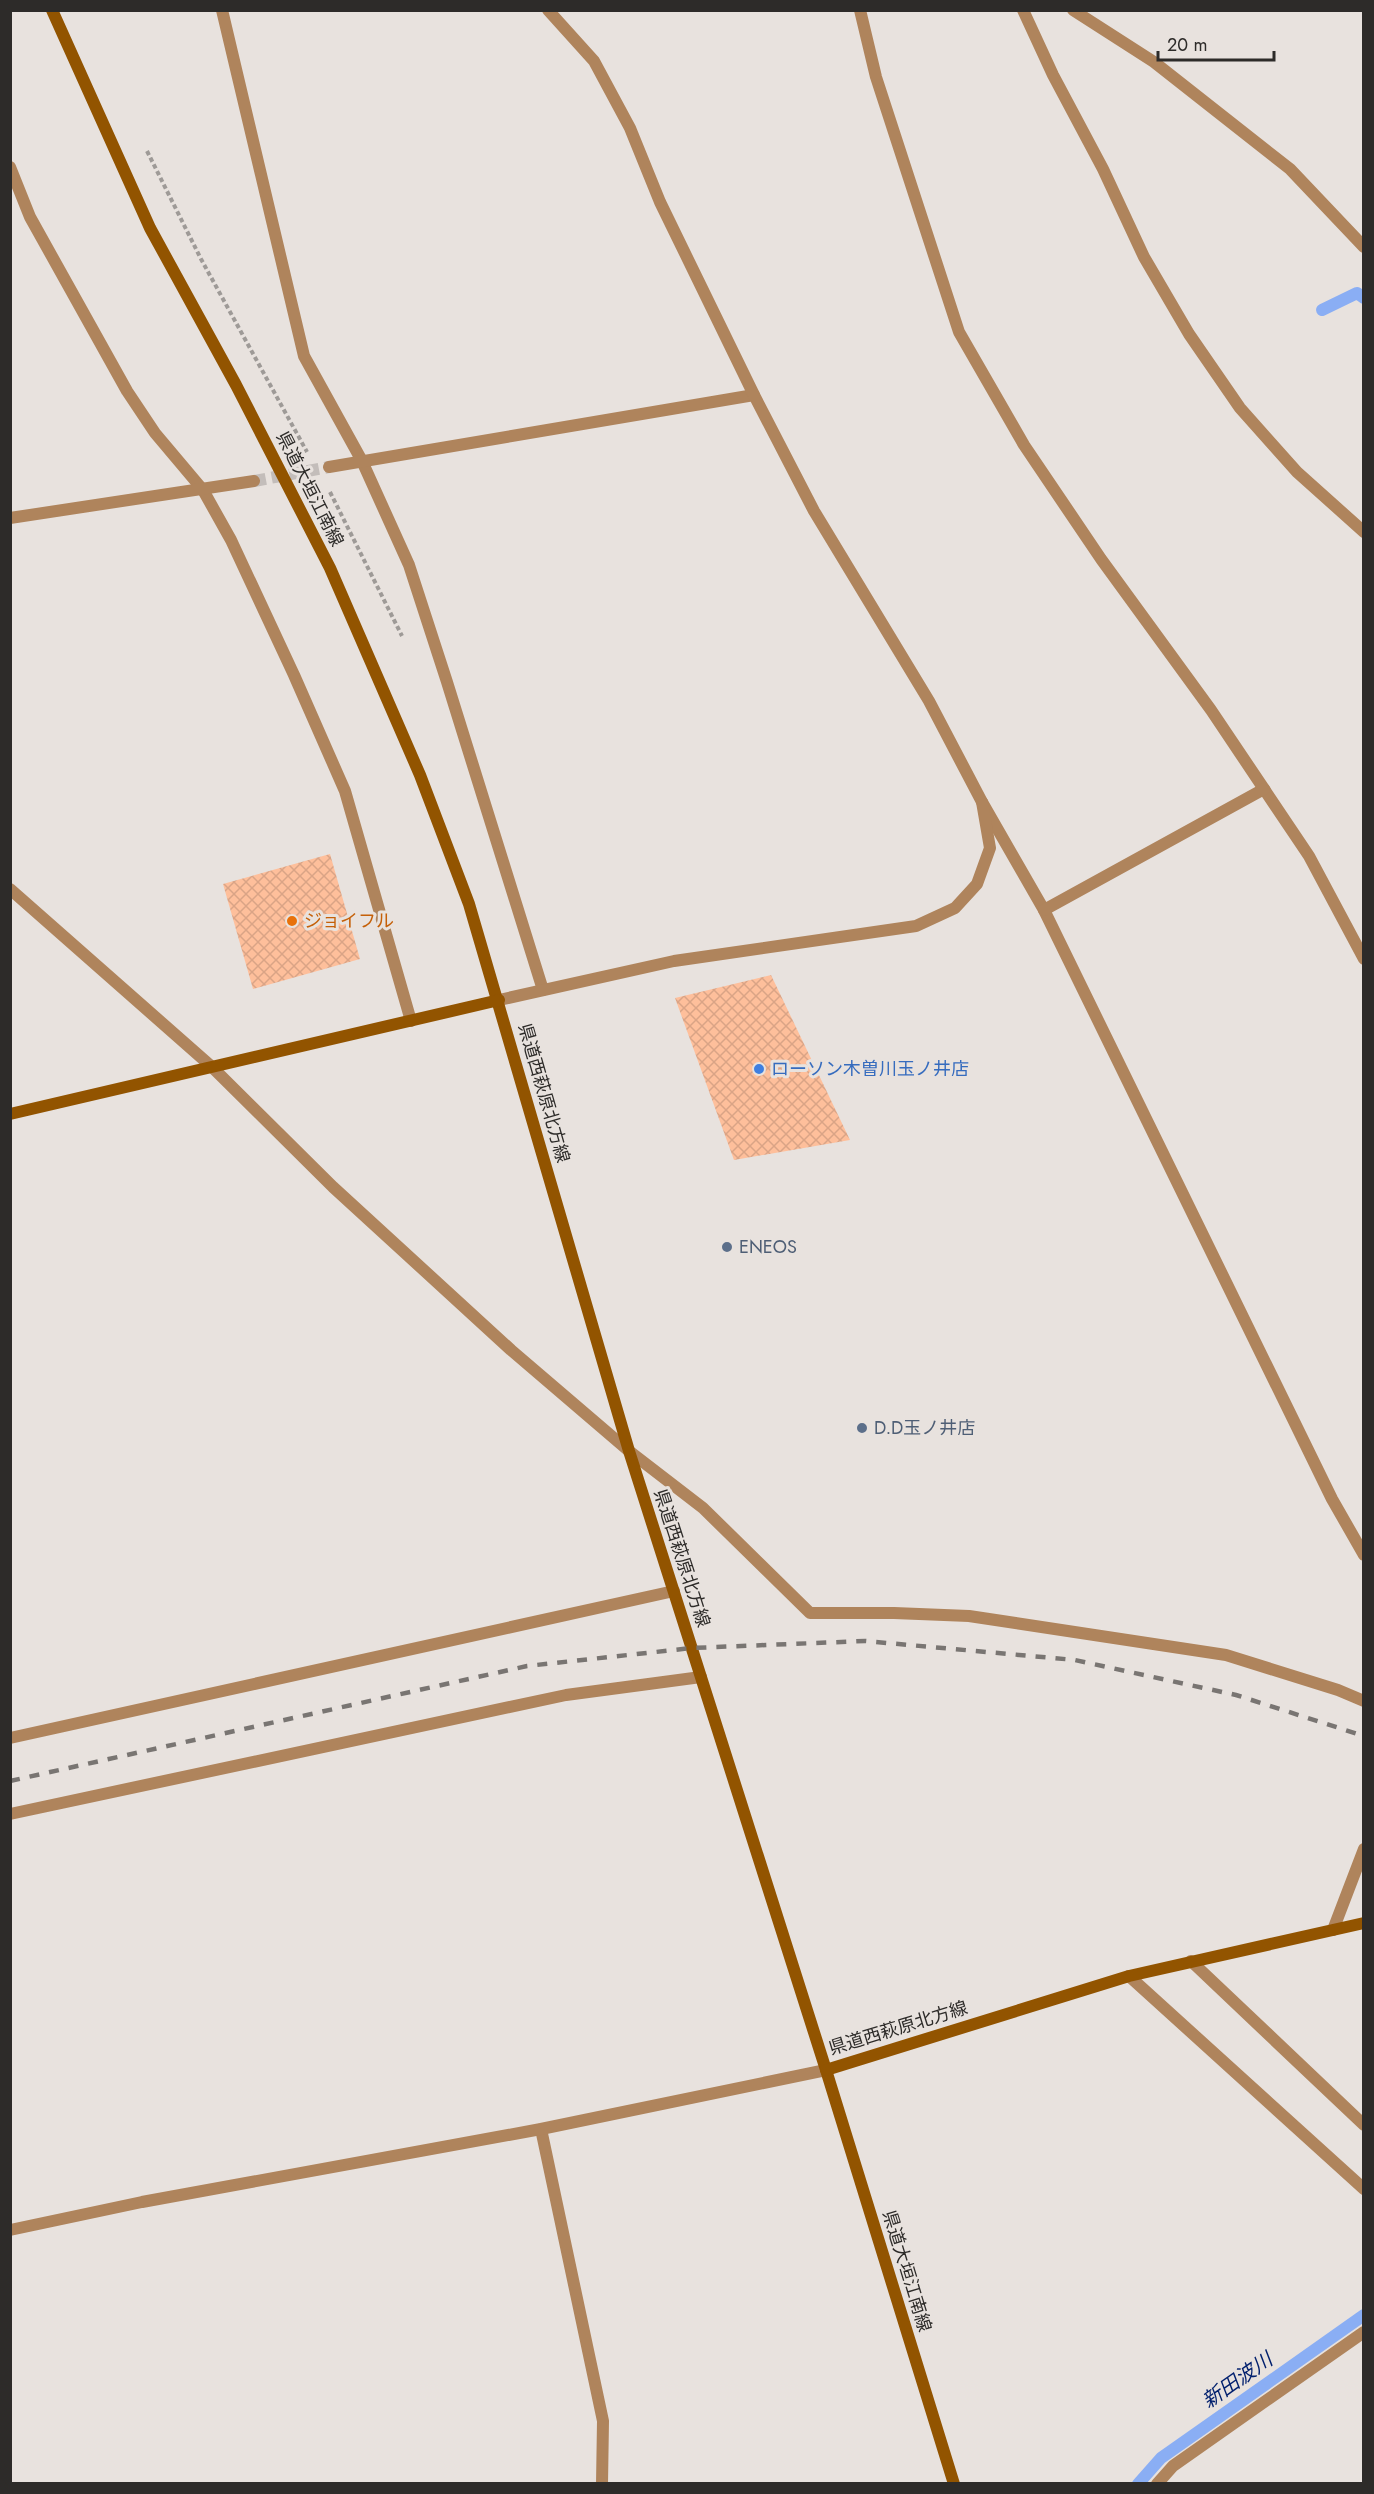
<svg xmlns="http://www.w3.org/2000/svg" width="1374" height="2494" font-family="Jost,'Noto Sans JP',sans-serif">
<defs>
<pattern id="building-cross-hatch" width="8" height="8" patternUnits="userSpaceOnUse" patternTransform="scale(1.5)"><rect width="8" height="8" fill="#febf9b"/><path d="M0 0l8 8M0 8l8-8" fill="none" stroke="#daa486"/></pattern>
</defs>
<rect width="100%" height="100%" fill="#e8e2de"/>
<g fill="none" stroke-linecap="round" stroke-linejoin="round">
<g stroke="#8aaef4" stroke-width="12">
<polyline points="1322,310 1357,293 1364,298"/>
<polyline points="1138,2484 1161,2458 1364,2315"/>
</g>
</g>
<g fill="url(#building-cross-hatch)">
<polygon points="330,854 360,959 253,989 223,884"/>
<polygon points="771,975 850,1140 734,1160 675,998"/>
</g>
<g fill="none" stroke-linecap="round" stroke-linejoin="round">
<polyline stroke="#c3bdba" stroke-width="12" stroke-dasharray="12 6" stroke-linecap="butt" points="254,481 329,467"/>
<g stroke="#9e9a97" stroke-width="4" stroke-dasharray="4.5 3" stroke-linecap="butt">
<polyline points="147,151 201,259 307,452"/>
<polyline points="330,492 402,636"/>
</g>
<g stroke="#af845c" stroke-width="12">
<polyline points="222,10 304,356 362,461 409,565 447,682 543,990"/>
<polyline points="860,10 876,77 959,332 1024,445 1101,559 1211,710 1309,856 1364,959"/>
<polyline points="1073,10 1154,62 1290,169 1364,247"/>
<polyline points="10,167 30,217 127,391 155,433 203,490 231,540 294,675 345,791 411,1021"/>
<polyline points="329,467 754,395"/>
<polyline points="10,518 254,481"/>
<polyline points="982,802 1044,910 1332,1499 1364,1555"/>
<polyline points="10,889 212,1067 333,1187 511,1350 629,1451 703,1508 810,1613 894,1613 969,1616 1226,1655 1338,1690 1364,1701"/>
<polyline points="1044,910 1264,789"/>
<polyline points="10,1738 674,1591"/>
<polyline points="10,1814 566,1695 701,1677"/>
<polyline points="1333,1930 1364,1849"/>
<polyline points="1191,1961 1364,2125"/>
<polyline points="1129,1976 1364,2189"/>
<polyline points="541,2129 603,2421 602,2484"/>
<polyline points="10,2230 142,2202 541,2129 826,2070"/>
<polyline points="1157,2484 1173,2466 1364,2332"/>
</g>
<g stroke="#af845c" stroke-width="12">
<polyline points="1023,10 1053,75 1103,169 1144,257 1189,334 1240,408 1297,472 1364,532"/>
<polyline points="499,1000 674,961 916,926 955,908 977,884 990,848 982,802 929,701 814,511 754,395 660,202 630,128 594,61 548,10"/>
</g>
<g stroke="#925400" stroke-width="12">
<polyline points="52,10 150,228 236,385 330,568 420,775 469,904 629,1451 826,2070 954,2484"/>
<polyline points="10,1114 499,1000"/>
<polyline points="826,2070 1129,1976 1364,1923"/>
</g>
<polyline stroke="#797572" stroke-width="4.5" stroke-dasharray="10 10" stroke-linecap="butt" points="10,1781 527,1666 692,1648 865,1641 1075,1660 1236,1695 1364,1736"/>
</g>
<circle fill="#e8710a" stroke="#e8e2de" stroke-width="2" cx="292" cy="921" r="6"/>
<circle fill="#3f7fe0" stroke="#e8e2de" stroke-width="2" cx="759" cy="1069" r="6"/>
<g fill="#5c6f8a" stroke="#e8e2de" stroke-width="2">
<circle cx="727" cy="1247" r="6"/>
<circle cx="862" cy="1428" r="6"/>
</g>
<g text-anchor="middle" stroke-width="6" stroke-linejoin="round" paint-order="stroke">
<g font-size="18" fill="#2d2b29" stroke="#e8e2de">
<text transform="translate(310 489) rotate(63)" y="6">県道大垣江南線</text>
<text transform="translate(544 1093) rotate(74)" y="6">県道西萩原北方線</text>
<text transform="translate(682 1558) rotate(72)" y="6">県道西萩原北方線</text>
<text transform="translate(898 2028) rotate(-17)" y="6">県道西萩原北方線</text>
<text transform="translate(907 2271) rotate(73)" y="6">県道大垣江南線</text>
</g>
<g font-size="18" fill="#c56008" stroke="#e8e2de" text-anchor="start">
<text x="304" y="927">ジョイフル</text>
</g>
<g font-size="18" fill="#366cbe" stroke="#e8e2de" text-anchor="start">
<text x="771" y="1075">ローソン木曽川玉ノ井店</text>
</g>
<g font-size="18" fill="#4e5e75" stroke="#e8e2de" text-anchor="start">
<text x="739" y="1253">ENEOS</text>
<text x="874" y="1434">D.D玉ノ井店</text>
</g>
<g font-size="20" font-style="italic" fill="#011f6d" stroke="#e8e2de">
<text transform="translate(1237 2380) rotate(-35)" y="7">新田波川</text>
</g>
</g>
<rect width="1374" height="2494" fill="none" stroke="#2d2b29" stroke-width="24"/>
<path d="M1158 51v9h116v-9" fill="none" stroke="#2d2b29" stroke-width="3"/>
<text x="1167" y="51" font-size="18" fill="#2d2b29" stroke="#e8e2de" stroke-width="4.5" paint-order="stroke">20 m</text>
</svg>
